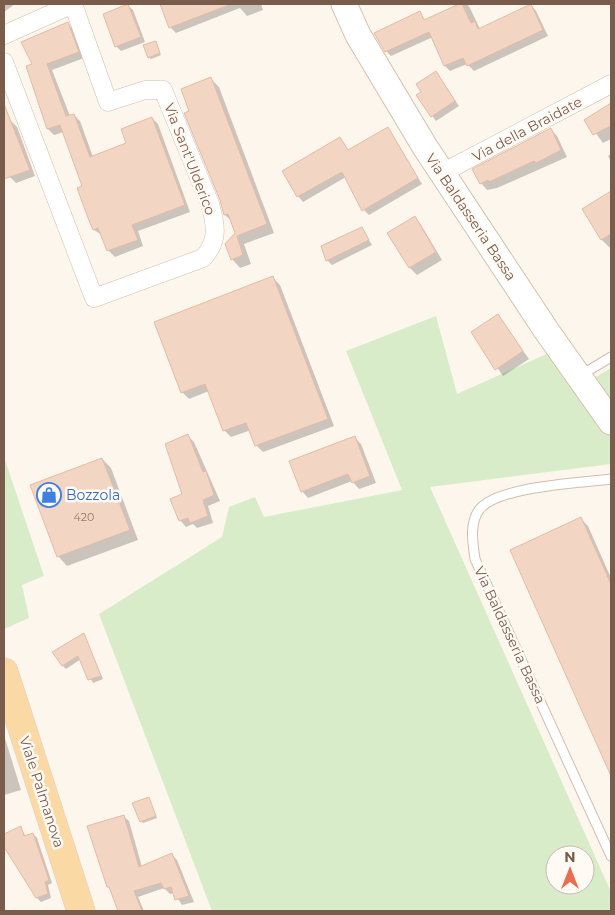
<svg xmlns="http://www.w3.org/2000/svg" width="615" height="915" font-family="Montserrat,sans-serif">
<rect width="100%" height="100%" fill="#fdf6ec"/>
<g fill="#d8ecc9" fill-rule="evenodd">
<path d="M436,316L457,394L551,352L611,435V464L430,487L611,892V911H212L99,614L222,537L229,507L255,497L264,517L402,490L346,351ZM555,855H585V885H555Z"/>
<polygon points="611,368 611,400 596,377"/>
<polygon points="4,457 44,576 22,585 29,618 4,629"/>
</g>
<g fill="#0003">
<polygon points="4,4 15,4 4,12"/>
<polygon points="161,4 261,4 263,10 247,16 240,8 176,33 170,27"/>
<polygon points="462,4 467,4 470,8 480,29 531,5 536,11 548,36 474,71 467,64 450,71 445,66 433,37 391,56 386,51 419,13 426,21"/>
<polygon points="128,6 133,10 145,42 121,51 116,46"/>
<polygon points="68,24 74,30 84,58 52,70 70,116 74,115 80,121 93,157 128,144 152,118 158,124 190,212 138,231 143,246 115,257 108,250 102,235 94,230 79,188 84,186 64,132 54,135 48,129 34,65"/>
<polygon points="155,42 161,55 151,59 149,58"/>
<polygon points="436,72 459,106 436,121 418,96 423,92"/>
<polygon points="210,78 219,87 274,233 244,244 251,264 240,268 232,259 237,233 233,222 225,215 191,112"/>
<polygon points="611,105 611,139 603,143 586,120"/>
<polygon points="10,120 17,127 35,176 16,183 10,177 4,160 4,123"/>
<polygon points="387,128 422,184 369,215 364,210 346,177 303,202 298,196 284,171 340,139 349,151"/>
<polygon points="550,129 557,136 567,157 497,188 487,190 481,183"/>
<polygon points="611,154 611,162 608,156"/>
<polygon points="611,192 611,249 602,240 583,210"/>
<polygon points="414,218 421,225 442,260 417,275 410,268 389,233"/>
<polygon points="362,229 372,245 332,265 327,260"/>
<polygon points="273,278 280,285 334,426 263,452 256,445 251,430 231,437 224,430 209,391 189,399 182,392"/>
<polygon points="498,316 529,359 503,376 473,333"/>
<polygon points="188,436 194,442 220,501 208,506 213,523 197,528 193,524 186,527 180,520"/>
<polygon points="354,437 361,444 376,483 359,489 352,481 308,498 302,491"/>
<polygon points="102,459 111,468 138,540 67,566 58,556"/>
<polygon points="581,519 588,526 611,578 611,773 511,550"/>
<polygon points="84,635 103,679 93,683 81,659 66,669 63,666"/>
<polygon points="4,735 21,790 4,795"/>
<polygon points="149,798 157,818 143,823 141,821"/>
<polygon points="123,816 129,821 142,867 172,855 177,860 194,902 182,905 174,893 170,894 164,888 138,897 144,911 123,911 121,903 108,886"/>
<polygon points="21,828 26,837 33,834 37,838 52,883 48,885 51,898 41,902 37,898 4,844 4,835"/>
</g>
<g fill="#f3d5c3" stroke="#e6bba3">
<polygon points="128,4 141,37 115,47 103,14"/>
<polygon points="160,4 229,4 229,5 169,28"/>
<polygon points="459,4 462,4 471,23 475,21 478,29 531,4 543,30 467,66 463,58 444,66 429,32 385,52 374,33 420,11 424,20"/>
<polygon points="68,22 79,52 47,64 66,116 74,114 90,157 126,143 121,129 152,117 185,205 132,225 138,240 107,251 98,228 93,230 88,218 77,188 82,186 60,125 47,129 26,66 32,64 21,42"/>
<polygon points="156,41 160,53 148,58 143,45"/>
<polygon points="436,71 455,101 431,117 416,95 421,92 416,84"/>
<polygon points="211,77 267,224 237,236 243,255 231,260 225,244 235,233 228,214 224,215 220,200 184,113 189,111 181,89"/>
<polygon points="611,103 611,126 593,135 584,120"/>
<polygon points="4,104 30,170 4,179"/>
<polygon points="388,127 418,178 362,211 342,172 297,197 282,171 340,137 348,150"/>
<polygon points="551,128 561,150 536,163 534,161 489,182 488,180 480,184 472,169"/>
<polygon points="611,191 611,234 601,240 582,209"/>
<polygon points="415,216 436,252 409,268 387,233"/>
<polygon points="362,227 369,240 326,261 321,246"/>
<polygon points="273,276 328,419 255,446 246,423 223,431 205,384 181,393 154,322"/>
<polygon points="498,314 523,351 495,370 471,332"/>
<polygon points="188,434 203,472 206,471 214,495 203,500 208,516 190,523 188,518 179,521 170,499 182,494 165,444"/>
<polygon points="355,436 370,476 352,483 348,474 301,492 289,461"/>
<polygon points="102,458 130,530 57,557 30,485"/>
<polygon points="581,517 611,584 611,776 510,550"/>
<polygon points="84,633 101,676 88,680 78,656 62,666 52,652"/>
<polygon points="149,797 156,816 140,822 132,803"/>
<polygon points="124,815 139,867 172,853 189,896 175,900 171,887 164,889 161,883 134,891 142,911 118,911 109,887 107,887 87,826"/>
<polygon points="21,826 24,836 33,833 49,880 45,882 48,894 36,898 4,847 4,834"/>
</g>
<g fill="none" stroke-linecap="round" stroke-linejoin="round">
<defs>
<g id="lane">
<polyline points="581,375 611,357"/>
<path d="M611,479C580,483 497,486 479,510C469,524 473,544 475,559L611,856"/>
</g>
<g id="street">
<polyline points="4,35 73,4"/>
<path d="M4,62L94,298L203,258C219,241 216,225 210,204L163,90H145L108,102L73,4"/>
<polyline points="442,173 611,84"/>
</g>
<polyline id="secondary" points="344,4 358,35 425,147 546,330 611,422"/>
<polyline id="primary" points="4,672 81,911"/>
</defs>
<use href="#lane" stroke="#d1beb0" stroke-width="11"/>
<use href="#street" stroke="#d1beb0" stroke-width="19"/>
<use href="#secondary" stroke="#d6c0b0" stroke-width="27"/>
<use href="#primary" stroke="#dad1cd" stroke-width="29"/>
<use href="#lane" stroke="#fff" stroke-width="9"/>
<use href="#street" stroke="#fff" stroke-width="18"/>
<use href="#secondary" stroke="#fff" stroke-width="25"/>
<use href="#primary" stroke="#fbd9a5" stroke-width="28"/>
</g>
<defs>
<symbol id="shop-ring" viewBox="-11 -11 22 22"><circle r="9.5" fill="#fffaf3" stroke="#3f7fe0" stroke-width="1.5"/><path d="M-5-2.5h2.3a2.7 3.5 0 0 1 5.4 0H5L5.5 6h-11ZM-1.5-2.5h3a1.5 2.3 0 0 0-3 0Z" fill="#3f7fe0"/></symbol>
</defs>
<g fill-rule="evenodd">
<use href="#shop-ring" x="35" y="481" width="28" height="28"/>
</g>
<g text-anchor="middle" stroke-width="5" stroke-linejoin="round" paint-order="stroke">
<g font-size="11" fill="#987a6a">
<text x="84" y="521">420</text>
</g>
<g font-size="14" fill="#7a5c4d" stroke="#fffaf3">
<text transform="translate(527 129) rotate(-28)" y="5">Via della Braidate</text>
<text transform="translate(190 159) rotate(69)" y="5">Via Sant'Ulderico</text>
<text transform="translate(471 217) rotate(56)" y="5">Via Baldasseria Bassa</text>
<text transform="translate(510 635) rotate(65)" y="5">Via Baldasseria Bassa</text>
<text transform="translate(42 792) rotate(72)" y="5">Viale Palmanova</text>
</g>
<g font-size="14" fill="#366cbe" stroke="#fffaf3" text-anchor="start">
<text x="66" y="500">Bozzola</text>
</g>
</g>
<rect width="615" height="915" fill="none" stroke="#7a5c4d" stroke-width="10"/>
<g transform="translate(570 870)"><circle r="24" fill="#fffaf3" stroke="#cabbb1"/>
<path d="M0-4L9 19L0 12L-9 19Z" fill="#e76f51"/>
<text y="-8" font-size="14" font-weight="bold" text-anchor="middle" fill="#7a5c4d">N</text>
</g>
</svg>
